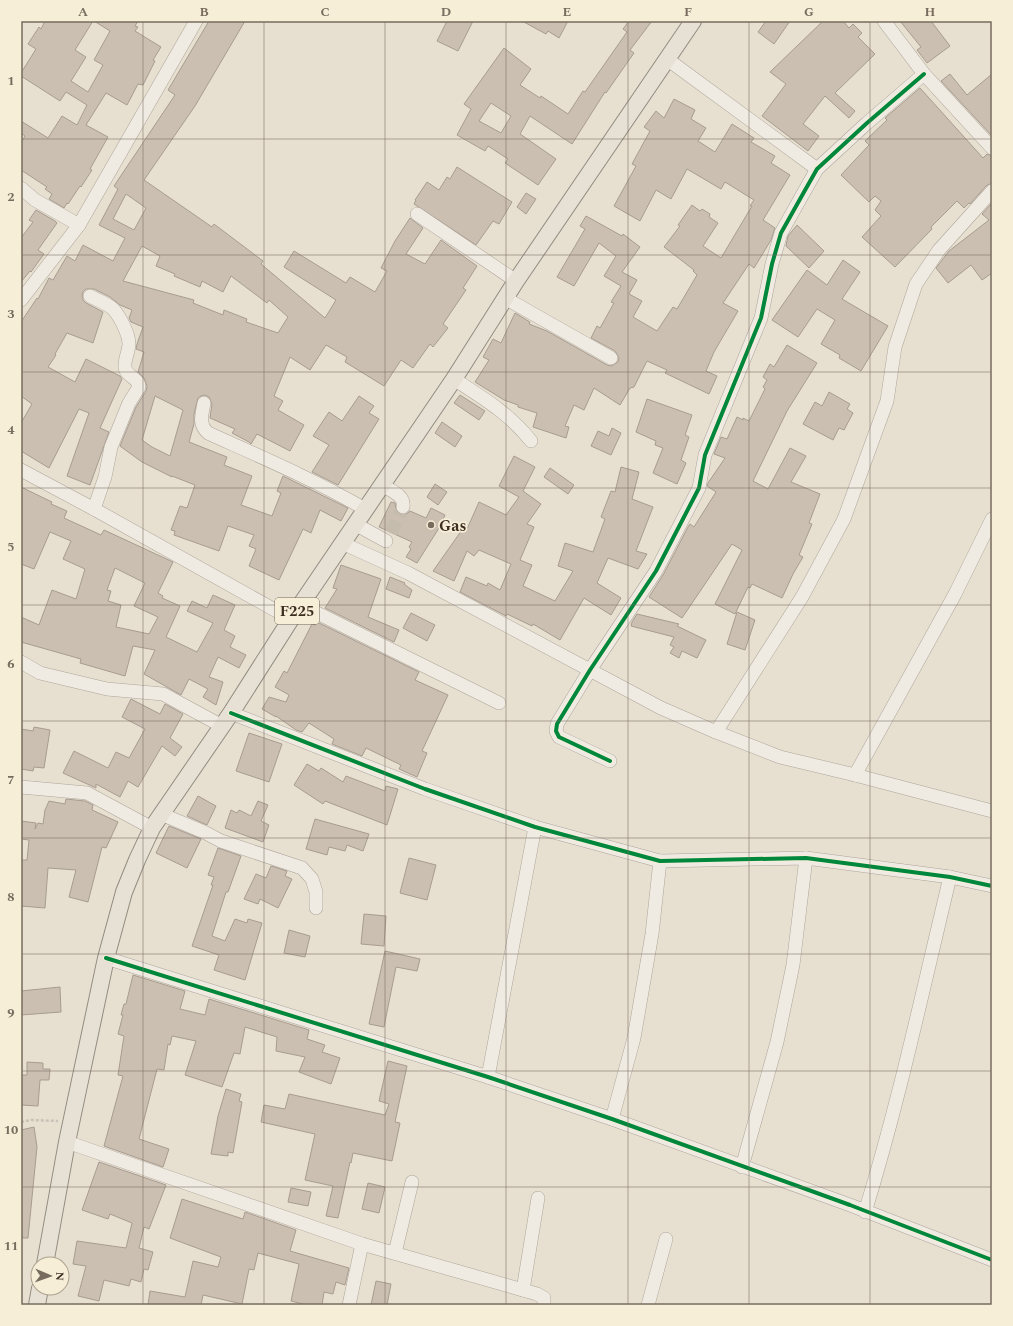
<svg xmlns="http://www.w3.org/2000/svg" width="1013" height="1326" font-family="Spectral,serif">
<rect width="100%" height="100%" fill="#e7e0d1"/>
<g fill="#cbbfb2" stroke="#a89c90" fill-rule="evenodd">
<polygon points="45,21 93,21 75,50 86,57 71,81 88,92 103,65 94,60 110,31 94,21 138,21 135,26 138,27 135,31 161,47 153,60 155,61 143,85 138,84 127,105 106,93 86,125 108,137 90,169 92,170 81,187 80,186 68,204 67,203 64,208 49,199 52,194 45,189 47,187 21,170 21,143 25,136 21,133 21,121 48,138 62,116 77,125 87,105 66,92 60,101 21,76 21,73 36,49 28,44 39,27 41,29"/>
<path d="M209,21H245L195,106L144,180L212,227L214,224L263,261L261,264L325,318L336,300L284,267L294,251L346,283L350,277L375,292L387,271L381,268L395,241L410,218L423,228L406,254L425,264L441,240L477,266L463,288L466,290L443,324L448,328L433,347L430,344L413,368L401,360L384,386L345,362L347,357L326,345L310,370L290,357L274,396L283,401L278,410L304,425L290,451L257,434L251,444L249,442L232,433L235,429L210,418L212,404L209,397L205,395L201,396L198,398L194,414V424L189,442L227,457L224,465L252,476L241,505L272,516L281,493L277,491L283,476L348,508L341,521L320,510L311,533L303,529L279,580L249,566L256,549L249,546L254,535L228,526L219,551L174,535L175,531L171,530L180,506L187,508L195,485L172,476V477L142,462L120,446L136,407L146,391L147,386L144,378L138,372L144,352L136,349L137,344L143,327L131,322L129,318L132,310L120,305L110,297L94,289H86L83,292L82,296L83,300L86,303L103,312L93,343L67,333L55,354L56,355L48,367L75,382L86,359L120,376L122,379L100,428L109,432L90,485L67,476L89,413L79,409L49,468L21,451V423L32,404L21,396V322L37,298L38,299L49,278L53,280L67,256L75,261L83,245L113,261L125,238L99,225L118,189L114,186L175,95L168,90ZM126,194L146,208L134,230L113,219ZM142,246L160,256L156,266L175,274L174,276L200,287L202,281L223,292L231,276L267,303L269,300L288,317L278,333L246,322L247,319L224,310L223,315L193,303L194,300L123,281ZM155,396L183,410L170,456L152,447L142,440Z"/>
<polygon points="447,21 473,21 458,51 437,41"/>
<polygon points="522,21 568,21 559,38 548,31 546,34"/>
<path d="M629,21H652L630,50L634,53L606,93L605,92L572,144L530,116L520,134L556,159L538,185L505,163L508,159L488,146L485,151L457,135L471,109L464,104L504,48L531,69L520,85L540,98L541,96L568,114L583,91L585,92L627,32L623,29ZM491,103L511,116L501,133L479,121Z"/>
<polygon points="766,21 790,21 774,44 758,32"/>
<polygon points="823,21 843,21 849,28 853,24 862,33 858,37 875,54 835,93 855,111 849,118 825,96 803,124 819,136 808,151 762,116 786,84 770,72"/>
<polygon points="900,21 931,21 950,46 927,63 917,50 921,47"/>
<polygon points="950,74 967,95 992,74 992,136 941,81"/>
<polygon points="920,88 983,158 987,154 992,156 992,183 986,186 970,204 969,203 964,208 957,201 931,227 932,229 895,267 862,237 881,216 875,210 881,201 875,196 869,202 841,175 869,145 865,141 887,120 885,118"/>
<polygon points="674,99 695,110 691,119 706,128 698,141 715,152 732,124 754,138 751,142 775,156 771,163 790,175 763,220 775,228 771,240 754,268 749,264 723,303 738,311 714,352 706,371 717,376 709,394 665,373 667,370 647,361 634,387 630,388 620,405 594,388 584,410 574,405 565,426 569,427 566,438 533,427 537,413 518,407 518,405 504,400 475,382 489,360 483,357 493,339 501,343 515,313 530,322 529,324 547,331 607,365 611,366 618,362 619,358 615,351 591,338 597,326 600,328 614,303 611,302 621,286 604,276 616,256 599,243 574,286 557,277 585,229 580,226 586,216 622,236 623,234 640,247 622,272 637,280 629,294 642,301 633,317 657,331 673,307 677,309 697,275 693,271 694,270 664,247 680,226 678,225 692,205 700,211 702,209 710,214 709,217 718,223 703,246 721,258 752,206 750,206 754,200 725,182 721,189 687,169 671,199 656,190 640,221 614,206 636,166 632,164 650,131 644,127 656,111 664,118"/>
<polygon points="457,167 512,202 499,224 493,221 476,245 414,204 416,200 415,200 427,182 439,190 447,177 450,179"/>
<polygon points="526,193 536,199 526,214 517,207"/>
<polygon points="992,203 992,273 982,280 971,265 948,283 936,268 949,251 989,220 982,214"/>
<polygon points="36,210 55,221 57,223 38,250 44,254 31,272 30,271 21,282 21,238 33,222 29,220"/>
<polygon points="797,225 824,251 809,268 786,246 788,236"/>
<polygon points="843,260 860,272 842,299 888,326 861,371 839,358 840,355 821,344 835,320 817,309 798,337 772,320 807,270 827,285"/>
<polygon points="787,345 817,363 787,411 753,481 768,489 790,448 806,456 791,482 820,494 809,523 812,524 799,555 803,557 793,574 782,598 752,584 750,588 748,587 735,614 715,604 742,550 732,544 682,618 649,597 663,575 688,527 690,524 694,527 716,492 707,486 708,483 725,458 714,454 721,437 727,439 737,417 743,420 743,418 749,421 765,389 763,387 767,380 763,377 770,364 774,367"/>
<polygon points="829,392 850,404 847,409 853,413 844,430 839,428 833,440 803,424 815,402 822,406"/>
<polygon points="460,395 485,411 479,420 454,403"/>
<polygon points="359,396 374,406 369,413 379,419 338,485 312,472 329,445 313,436 329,412 342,421"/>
<polygon points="647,399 692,415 685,435 689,437 681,460 686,463 677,484 653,473 663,448 655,445 656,441 636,432"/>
<polygon points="442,422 462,436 455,447 435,433"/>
<polygon points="612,428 621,433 611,455 591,446 598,431 609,436"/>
<polygon points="514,456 535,467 523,491 541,504 527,524 534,527 520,560 532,565 523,586 555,601 573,571 558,566 565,543 593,552 605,519 601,517 611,491 615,492 621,467 639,472 632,499 653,507 636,551 647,554 638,569 608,558 597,583 621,598 611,615 584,598 560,640 533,624 532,626 507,614 506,616 460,592 466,577 487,586 488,583 500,590 511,564 479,550 474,556 467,551 454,581 433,571 464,527 467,529 479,502 506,515 519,497 499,486"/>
<polygon points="550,468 574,485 568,494 544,477"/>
<polygon points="435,484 447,492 438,505 427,497"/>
<path d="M21,487L52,502L51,504L67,511L64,518L101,535L104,530L173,562L158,593L163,596L162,598L180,606L166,637L197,652L213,623L187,611L192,601L207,608L213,595L235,605L224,630L235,636L230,647L246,655L239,668L218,657L209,677L223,682L216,705L203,697L208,689L189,679L181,695L144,674L155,650L133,646L125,676L80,663L81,659L21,642V617L39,625L52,590L76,599L85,569L63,559L71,541L50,532L34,569L21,564ZM115,568L145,583L134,606L158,617L149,634L116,627L121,605L108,601L111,591L107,590Z"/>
<polygon points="391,502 395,503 396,511 403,515 407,514 410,511 426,518 431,508 445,515 439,528 417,563 406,557 411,549 409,547 412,542 379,527"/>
<polygon points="341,565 381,579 368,617 399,630 394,642 325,608 337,589 333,588"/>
<polygon points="390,577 405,583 404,584 412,590 409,598 386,589"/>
<polygon points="737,612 755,620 745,650 727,644"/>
<polygon points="411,613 435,625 427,641 403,628"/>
<polygon points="637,614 679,624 677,626 706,640 697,658 682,651 679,658 670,653 674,647 670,645 674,637 631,626 632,622"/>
<polygon points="317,622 419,672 415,680 448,695 422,751 427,753 417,777 399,769 401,765 366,748 362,756 332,744 334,739 309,723 302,732 296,730 276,716 276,717 262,709 269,697 286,702 289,695 275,687 284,671 287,673 312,624 315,625"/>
<polygon points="131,699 160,714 165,704 183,714 170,738 182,747 175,756 162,746 138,787 128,781 120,797 96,784 96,788 63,773 74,751 108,768 116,752 129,758 145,729 122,717"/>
<polygon points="34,727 50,730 44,768 34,767 33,771 21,769 21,729 33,731"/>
<polygon points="249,733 282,744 269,782 236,771"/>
<polygon points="307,764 319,771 321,768 343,782 346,776 385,791 386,786 398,789 387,825 325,801 323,804 294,785"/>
<polygon points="198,796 216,806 207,825 187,816"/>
<polygon points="66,799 85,801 93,805 92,810 118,822 106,848 102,847 88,902 69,897 76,870 48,868 45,908 21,906 21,860 27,860 29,840 21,839 21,821 36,823 35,829 38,823 43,824 45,810 49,801 65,804"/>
<polygon points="258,801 268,805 261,821 269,825 263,842 225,828 231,810 237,813 239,810 251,816"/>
<polygon points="315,819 369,834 363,851 347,845 345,851 329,847 327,855 306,849"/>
<polygon points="169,826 201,839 187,868 156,853"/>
<polygon points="218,848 241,856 228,892 226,892 212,936 225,941 235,919 247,923 248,919 262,923 245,980 214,970 219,955 192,946 213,885 211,885 214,877 208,875"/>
<polygon points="409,858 436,865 427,900 400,893"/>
<polygon points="271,866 287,871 285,876 292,879 278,908 260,899 258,904 244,899 256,874 266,878"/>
<polygon points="364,914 386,916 384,946 361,944"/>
<polygon points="289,930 310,936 305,957 284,953"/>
<polygon points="385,951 420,959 417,971 396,967 384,1027 369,1024"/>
<polygon points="133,975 185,991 180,1009 205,1015 209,999 309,1030 307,1039 325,1045 322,1052 340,1058 331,1084 299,1072 305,1057 276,1051 277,1037 245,1027 240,1054 234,1053 222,1087 185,1075 196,1041 172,1036 170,1045 168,1044 164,1070 157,1069 139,1139 169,1149 163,1167 104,1146 123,1076 118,1075 124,1036 118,1034 123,1015 121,1015 124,1004 126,1004"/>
<polygon points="60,987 61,1012 21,1015 21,991"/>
<polygon points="388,1061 407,1066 395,1122 400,1123 392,1161 353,1153 351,1163 350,1162 338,1218 326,1216 333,1186 305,1180 315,1134 261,1122 264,1105 285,1109 289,1094 385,1115 389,1104 379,1101"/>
<polygon points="27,1062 43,1063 43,1069 50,1069 49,1080 40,1080 38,1106 21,1105 21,1075 27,1075"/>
<polygon points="226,1089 241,1094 239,1101 242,1102 233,1153 228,1152 228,1156 211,1154 218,1116"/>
<polygon points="34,1127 37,1147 28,1238 21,1238 21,1130"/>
<polygon points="99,1162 166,1185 149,1229 144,1227 139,1248 153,1252 148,1270 144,1269 141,1282 131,1279 129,1286 104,1280 99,1301 78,1296 86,1266 73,1264 77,1241 126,1248 132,1223 110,1214 108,1219 82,1210"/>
<polygon points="368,1183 385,1187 379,1213 362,1209"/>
<polygon points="291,1188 311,1192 308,1206 288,1202"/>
<polygon points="182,1199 243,1219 245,1212 296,1230 290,1251 349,1268 345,1285 336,1282 333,1294 324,1292 322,1305 307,1305 291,1301 299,1264 258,1253 254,1270 249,1269 242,1304 203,1295 201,1305 148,1305 150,1291 185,1297 193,1261 218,1267 221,1257 170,1238"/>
<polygon points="376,1281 391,1284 387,1305 371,1305"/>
</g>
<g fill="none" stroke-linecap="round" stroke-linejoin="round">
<polyline stroke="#c5bcae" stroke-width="13" stroke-dasharray="13 6" stroke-linecap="butt" points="391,533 403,507"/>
<defs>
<g id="minor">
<polyline points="884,21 924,74 992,148"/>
<polyline points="667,59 817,169"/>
<polyline points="21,188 35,200 79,225"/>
<polyline points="417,214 516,281"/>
<path d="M90,296C97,300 109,304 114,310C120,317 129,334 129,344C129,351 124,360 125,368C127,377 139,378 139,387L129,403L111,447L105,477L94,509"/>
<polyline points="505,298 611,358"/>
<polyline points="21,300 79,225 196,21"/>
<path d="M454,379C483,398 510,414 531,441"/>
<path d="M204,403C202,415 198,424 208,433C261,457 315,480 365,509"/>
<polyline points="21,470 94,509 291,619"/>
<path d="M382,485C391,491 405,495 403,507"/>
<polyline points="355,524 386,541"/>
<polyline points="342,543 408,573 661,708 716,732 780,757 855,775 992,811"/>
<polyline points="301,605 499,703"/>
<polyline points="21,662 40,673 107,689 163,694 222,726"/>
<polyline points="231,713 425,789 535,827 660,861 806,858 950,877 992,886"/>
<polyline points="716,732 802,597 844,519 887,401 895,347 916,284 939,250 992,191"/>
<polyline points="610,761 559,737 556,731 557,724 590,670 656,571 699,488 705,455 761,318 772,264 781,233 804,192 817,169 867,123 924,74"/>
<polyline points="855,775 955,594 992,519"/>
<polyline points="21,787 87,793 152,828"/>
<polyline points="161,814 204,832 221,841 302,868 312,879 316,892 316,908"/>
<polyline points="106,958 488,1077 612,1119 850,1205 992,1260"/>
<polyline points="488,1077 535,827"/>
<polyline points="612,1119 634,1038 652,934 660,861"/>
<polyline points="67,1142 362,1244 537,1294 544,1298 544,1305"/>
<polyline points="742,1167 777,1042 793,965 806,858"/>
<path d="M865,1212C899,1102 923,989 950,877"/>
<polyline points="395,1253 412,1182"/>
<polyline points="523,1290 538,1198"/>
<polyline points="349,1305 362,1244"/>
<polyline points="648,1305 666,1239"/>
</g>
<g id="major">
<polyline points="45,1264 67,1142 106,958 124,892 137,860 152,828 231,713 291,619 454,379 516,281 693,21"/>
<polyline points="37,1305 40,1288"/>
</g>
</defs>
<use href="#minor" stroke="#ada599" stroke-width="14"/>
<use href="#major" stroke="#928b80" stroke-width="18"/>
<polyline stroke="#c8c2b9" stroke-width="2.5" stroke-dasharray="3 2" stroke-linecap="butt" points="21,1122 31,1120 58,1121"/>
<use href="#minor" stroke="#efebe3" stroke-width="13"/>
<use href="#major" stroke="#e6e1d4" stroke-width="16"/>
<defs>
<g id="cycleway">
<polyline points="231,713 425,789 535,827 660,861 806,858 950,877 992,886"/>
<polyline points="610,761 559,737 556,731 557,724 590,670 656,571 699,488 705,455 761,318 772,264 781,233 804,192 817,169 867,123 924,74"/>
<polyline points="106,958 488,1077 612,1119 850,1205 992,1260"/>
</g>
</defs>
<use href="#cycleway" stroke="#f7eed8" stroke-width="6"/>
<use href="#cycleway" stroke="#00873e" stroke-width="4"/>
</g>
<path fill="none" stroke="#786c5e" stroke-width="1" stroke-opacity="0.55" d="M143,21V1305M264,21V1305M385,21V1305M506,21V1305M628,21V1305M749,21V1305M870,21V1305M21,139H992M21,255H992M21,372H992M21,488H992M21,605H992M21,721H992M21,838H992M21,954H992M21,1071H992M21,1187H992"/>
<circle fill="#786c5e" stroke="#f7eed8" stroke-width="1.5" cx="431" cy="525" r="4"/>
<g text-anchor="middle" stroke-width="3.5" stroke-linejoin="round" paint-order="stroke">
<rect fill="#f7eed8" stroke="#756857" stroke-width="1" x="275" y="598" width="44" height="26" rx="3"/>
<g font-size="15" font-weight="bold" fill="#3d2e20">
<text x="297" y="616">F225</text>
</g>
<g font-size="16" font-weight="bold" fill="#3d2e20" stroke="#f7eed8" text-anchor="start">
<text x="439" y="531">Gas</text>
</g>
</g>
<rect width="1013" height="1326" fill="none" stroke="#f7eed8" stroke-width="44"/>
<g transform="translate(50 1276) rotate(92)"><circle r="19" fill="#f7eed8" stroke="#ada18e"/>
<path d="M0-3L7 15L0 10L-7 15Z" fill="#786c5e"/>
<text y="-6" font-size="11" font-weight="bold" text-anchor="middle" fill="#3d2e20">N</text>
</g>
<rect x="22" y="22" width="969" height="1282" fill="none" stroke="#786c5e" stroke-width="1.5"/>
<g font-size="13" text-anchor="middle" font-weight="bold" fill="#786c5e">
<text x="83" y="16">A</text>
<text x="204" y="16">B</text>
<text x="325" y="16">C</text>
<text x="446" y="16">D</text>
<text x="567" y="16">E</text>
<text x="688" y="16">F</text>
<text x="809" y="16">G</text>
<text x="930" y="16">H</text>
<text x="11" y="85">1</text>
<text x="11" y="201">2</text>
<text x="11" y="318">3</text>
<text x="11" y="434">4</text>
<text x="11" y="551">5</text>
<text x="11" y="668">6</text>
<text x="11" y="784">7</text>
<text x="11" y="901">8</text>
<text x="11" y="1017">9</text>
<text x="11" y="1134">10</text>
<text x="11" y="1250">11</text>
</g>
</svg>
